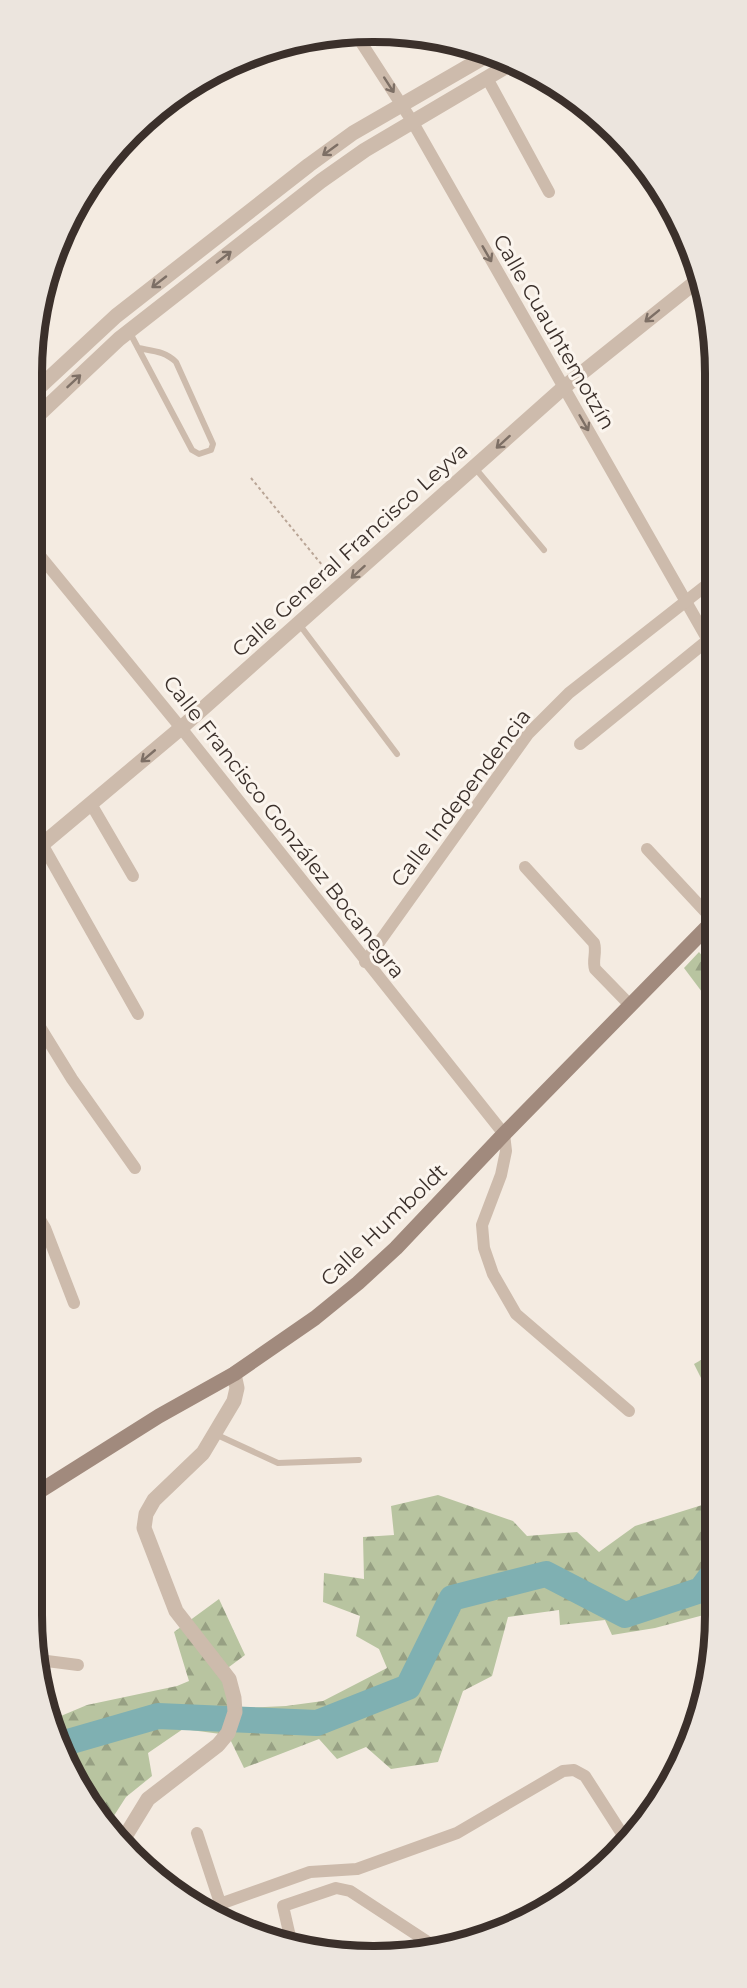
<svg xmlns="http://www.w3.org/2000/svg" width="747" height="1988" font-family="Montserrat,sans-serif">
<defs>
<pattern id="forest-firs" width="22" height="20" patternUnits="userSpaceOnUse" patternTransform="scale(1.5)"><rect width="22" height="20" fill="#b8c4a0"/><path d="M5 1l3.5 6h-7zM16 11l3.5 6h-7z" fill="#97a083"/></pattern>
</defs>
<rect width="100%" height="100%" fill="#f4ebe1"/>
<g fill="url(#forest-firs)">
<polygon points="699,952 714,970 714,1008 684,968"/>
<polygon points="715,1352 715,1406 694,1364"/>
<polygon points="438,1495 513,1521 527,1536 577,1532 599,1552 635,1526 715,1501 715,1612 655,1628 612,1635 605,1620 560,1625 559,1610 508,1617 492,1676 463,1691 438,1762 391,1769 366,1747 337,1759 319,1739 244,1768 228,1735 183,1729 148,1753 152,1776 126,1797 108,1825 49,1721 87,1705 177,1686 189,1681 174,1632 219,1599 245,1655 225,1670 242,1708 286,1706 323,1701 387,1668 379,1649 356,1636 360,1616 323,1602 324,1573 364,1579 363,1537 394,1535 391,1506"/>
</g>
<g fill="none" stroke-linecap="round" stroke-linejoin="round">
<polyline stroke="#7fb0b2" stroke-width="26" points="61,1744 158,1716 317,1723 408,1687 452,1598 546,1574 625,1615 701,1590 715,1571"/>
<polyline stroke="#b9a596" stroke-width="2" stroke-dasharray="3 3" stroke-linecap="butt" points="251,478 331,576"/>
<g stroke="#cdbbac" stroke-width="6">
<path d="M129,331L192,450L199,454L211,450L213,444L176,362C165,351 153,351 138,348"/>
<polyline points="475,468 544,550"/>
<polyline points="299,624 397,754"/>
<polyline points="215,1434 278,1463 359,1460"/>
</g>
<g stroke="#cdbbac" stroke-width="12">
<polyline points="357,36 412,121 713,649"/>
<polyline points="487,78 549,192"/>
<polyline points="32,546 181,728 504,1134 506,1151 501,1175 482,1225 484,1248 493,1274 516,1314 629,1411"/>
<polyline points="580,744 708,640"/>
<polyline points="91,804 133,876"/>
<polyline points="42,844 138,1014"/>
<polyline points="647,849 714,921"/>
<path d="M525,867L594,943C597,953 592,960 595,969L630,1005"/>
<polyline points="365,962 528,734 569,693 713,580"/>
<polyline points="32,1014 72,1079 135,1168"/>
<polyline points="32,1206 45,1228 74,1303"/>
<polyline points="39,1660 78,1665"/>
<polyline points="197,1833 225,1918"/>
<polyline points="220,1904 310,1872 357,1869 457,1833 563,1771 574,1770 585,1776 626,1840"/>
<polyline points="291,1941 283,1906 336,1888 350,1891 440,1950"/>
</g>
<g stroke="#cdbbac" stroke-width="15">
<polyline points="32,394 116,316 309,165 353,133 488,55"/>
<polyline points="32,421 119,339 321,181 365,150 509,65"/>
<polyline points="32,853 181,728 563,388 698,280"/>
<polyline points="124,1846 126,1835 148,1799 218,1745 228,1733 235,1712 234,1698 229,1679 176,1611 144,1528 146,1514 154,1500 203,1453 234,1401 237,1388 234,1374"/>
</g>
<polyline stroke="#a18a7d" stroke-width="15" points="32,1496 159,1416 234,1374 315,1318 358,1283 396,1248 504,1134 714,920"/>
</g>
<defs><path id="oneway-shaft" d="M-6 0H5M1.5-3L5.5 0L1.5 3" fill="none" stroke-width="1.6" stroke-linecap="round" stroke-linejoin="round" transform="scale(1.5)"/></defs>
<g stroke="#7d6f65">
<use href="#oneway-shaft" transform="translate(389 85) rotate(57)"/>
<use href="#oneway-shaft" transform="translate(330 150) rotate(144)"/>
<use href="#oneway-shaft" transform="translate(487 254) rotate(60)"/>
<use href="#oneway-shaft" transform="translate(224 257) rotate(-38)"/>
<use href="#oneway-shaft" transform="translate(159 282) rotate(142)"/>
<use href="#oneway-shaft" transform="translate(652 316) rotate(141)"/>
<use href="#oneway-shaft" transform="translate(74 381) rotate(-43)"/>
<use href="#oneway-shaft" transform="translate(584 423) rotate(60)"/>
<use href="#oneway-shaft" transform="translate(503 442) rotate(138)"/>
<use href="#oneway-shaft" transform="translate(358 572) rotate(138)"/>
<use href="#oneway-shaft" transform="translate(148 756) rotate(140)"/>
</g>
<g text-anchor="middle" stroke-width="6" stroke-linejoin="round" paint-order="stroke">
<g font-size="21" fill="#3b302b" stroke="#fbf5ee">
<text transform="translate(554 332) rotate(60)" y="7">Calle Cuauhtemotzín</text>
<text transform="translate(350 550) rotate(-42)" y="7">Calle General Francisco Leyva</text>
<text transform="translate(461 798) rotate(-53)" y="7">Calle Independencia</text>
<text transform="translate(284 827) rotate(52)" y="7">Calle Francisco González Bocanegra</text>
<text transform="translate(384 1225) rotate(-44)" y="7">Calle Humboldt</text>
</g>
</g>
<path d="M0 0H747V1988H0ZM373 42H374A331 331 0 0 1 705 373V1615A331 331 0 0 1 374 1946H373A331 331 0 0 1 42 1615V373A331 331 0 0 1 373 42Z" fill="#ece5de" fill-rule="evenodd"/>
<path fill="none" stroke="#3b302b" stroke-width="8" d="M373 42H374A331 331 0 0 1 705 373V1615A331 331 0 0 1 374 1946H373A331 331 0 0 1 42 1615V373A331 331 0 0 1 373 42Z"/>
</svg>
